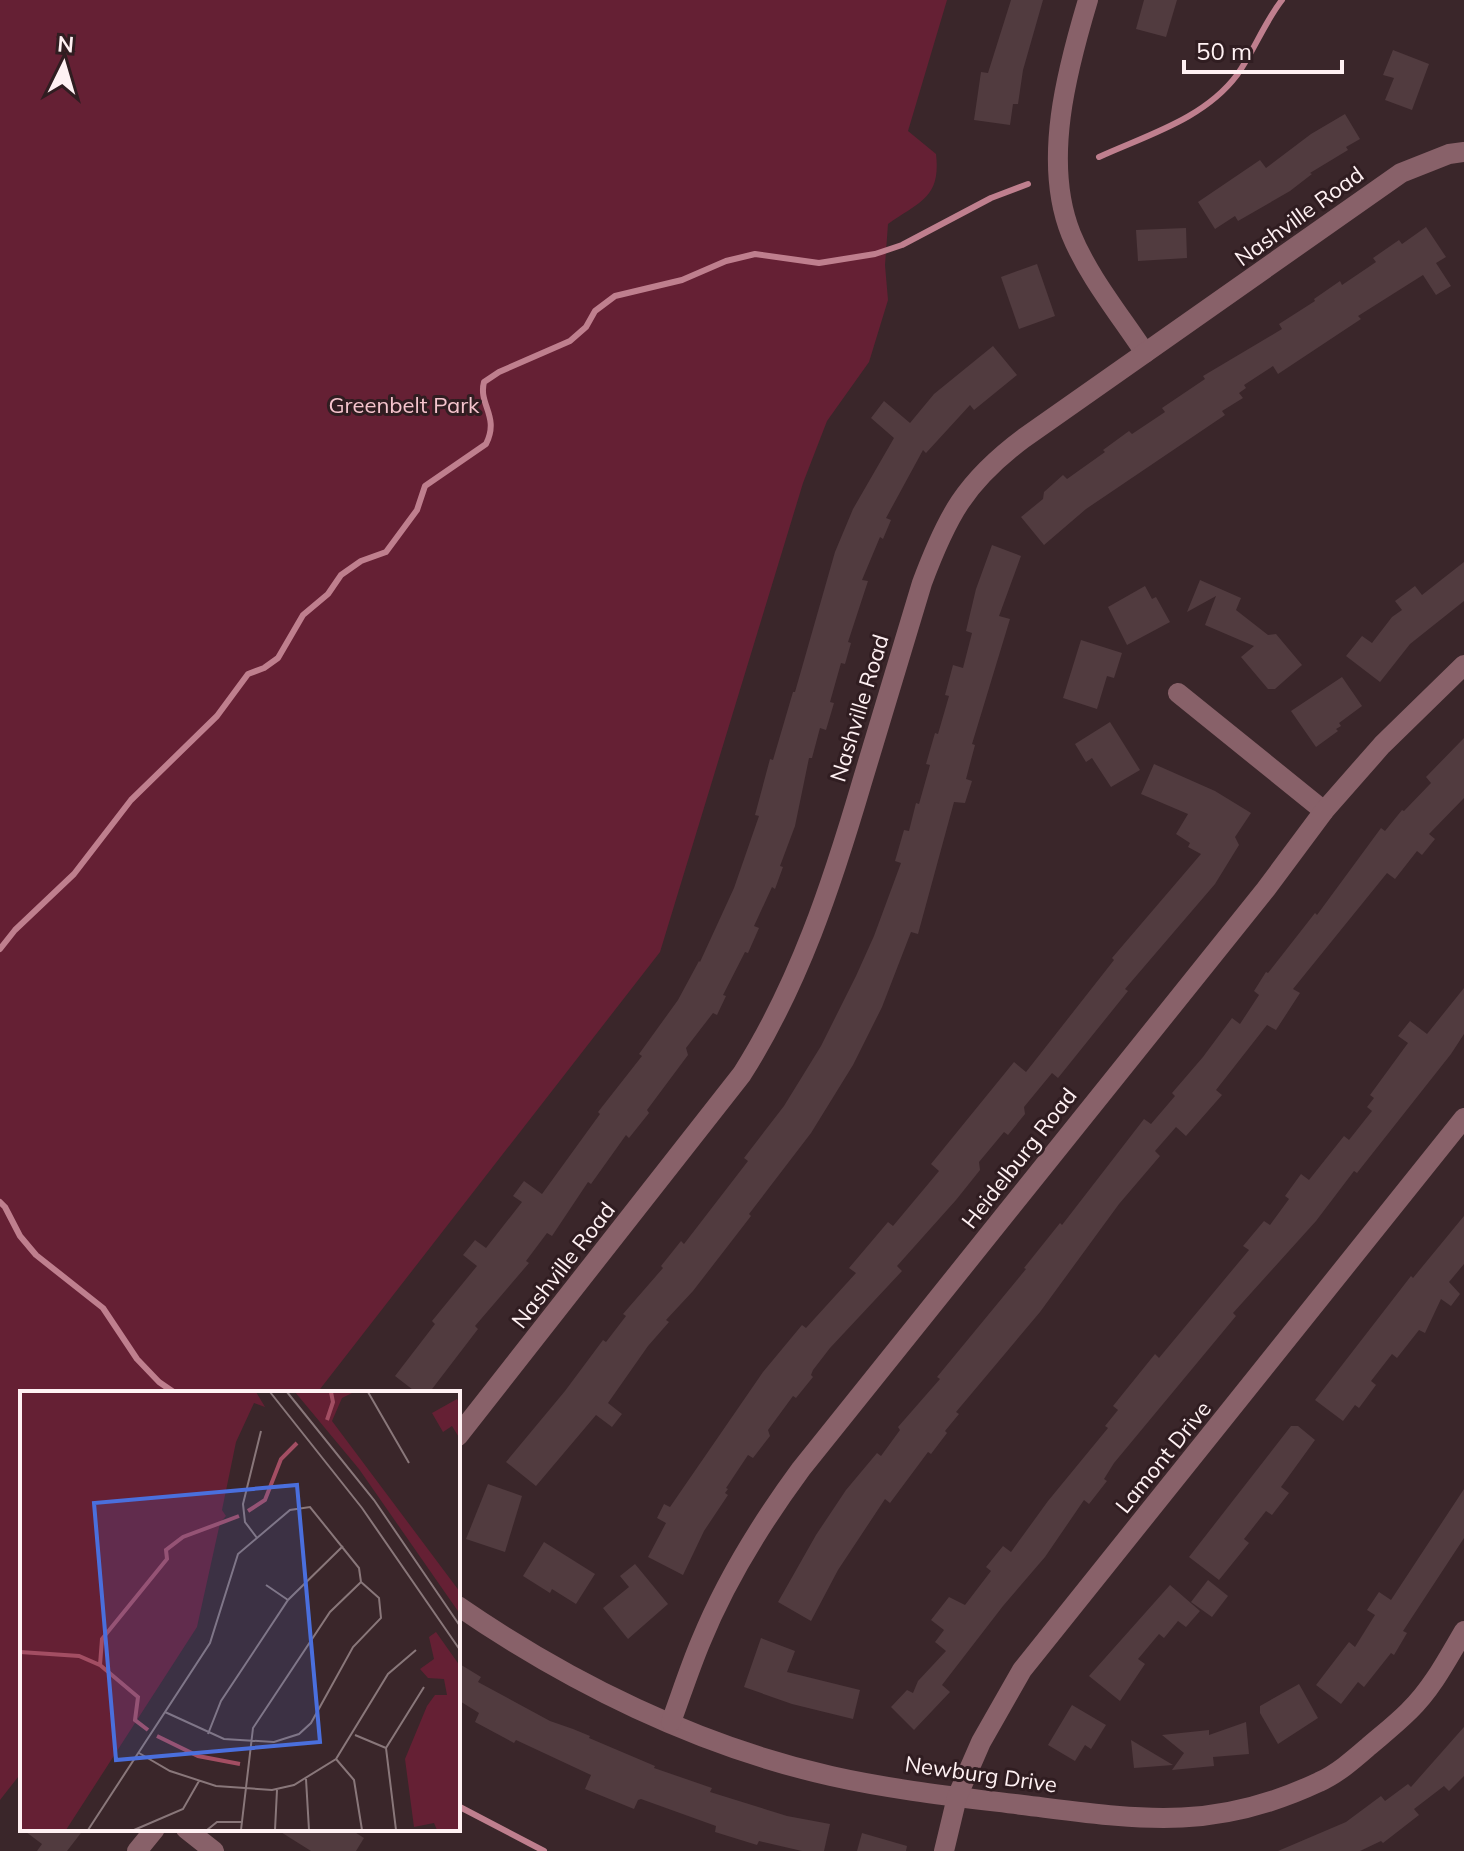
<svg xmlns="http://www.w3.org/2000/svg" width="1464" height="1851" font-family="Mulish,sans-serif">
<rect width="100%" height="100%" fill="#3a262a"/>
<path fill="#652034" d="M0,0H947L908,131L936,154C941,198 920,201 888,224L885,265L888,300L869,362L827,421L803,483L660,952L317,1393H22V1772L0,1800Z"/>
<g fill="none" stroke-linecap="round" stroke-linejoin="round">
<g stroke="#bf7f8e" stroke-width="6">
<path d="M1099,157C1147,135 1204,119 1237,75C1254,51 1264,23 1282,0"/>
<path d="M0,949L15,930L74,874L131,800L217,716L248,674L264,668L278,658L303,615L328,594L341,575L361,561L386,552L417,510L425,486L486,444C500,416 478,405 484,382L499,372L570,341L586,327L595,311L615,296L682,280L726,261L755,254L819,263L875,254L902,245L991,198L1028,184"/>
<polyline points="0,1202 5,1207 20,1236 36,1255 103,1308 137,1359 159,1382 175,1393"/>
<polyline points="458,1806 544,1851"/>
</g>
</g>
<g fill="#513b3f">
<polygon points="1011,0 1043,0 1023,70 1018,104 1013,104 1010,125 974,120 981,72 988,73"/>
<polygon points="1144,0 1177,0 1166,37 1136,29"/>
<polygon points="1393,50 1429,64 1412,110 1385,100 1394,78 1383,75"/>
<polygon points="1345,114 1360,139 1346,147 1348,150 1310,173 1312,174 1290,191 1238,221 1235,216 1215,229 1198,202 1260,160 1266,168 1311,134"/>
<polygon points="1426,227 1446,257 1436,263 1451,286 1436,295 1423,275 1358,316 1361,319 1278,374 1273,366 1244,385 1246,388 1239,393 1243,398 1222,411 1225,415 1086,509 1044,545 1021,517 1043,499 1044,492 1063,475 1067,479 1105,452 1103,450 1129,431 1132,434 1165,412 1162,408 1205,379 1203,376 1282,329 1279,324 1315,301 1314,299 1340,281 1342,285 1376,262 1373,258 1399,240 1402,244"/>
<polygon points="1186,228 1187,258 1138,261 1136,230"/>
<polygon points="1037,264 1055,316 1019,329 1001,277"/>
<polygon points="993,346 1017,375 974,410 970,405 926,453 923,450 886,518 891,520 883,539 880,537 862,580 868,581 848,642 851,643 845,664 841,663 830,702 834,703 826,730 820,728 812,758 809,758 795,826 780,866 783,867 775,889 772,887 754,926 759,928 748,953 745,952 723,995 726,996 717,1015 713,1013 686,1048 688,1055 647,1110 649,1113 629,1138 626,1135 591,1184 588,1182 552,1236 547,1233 526,1261 529,1263 475,1326 478,1329 429,1393 417,1393 395,1376 435,1324 432,1321 477,1266 463,1255 475,1240 486,1248 522,1202 513,1196 524,1181 542,1194 600,1114 598,1112 642,1056 639,1054 678,1000 699,961 700,962 734,888 759,816 755,815 770,759 773,760 793,692 795,692 835,552 853,509 894,438 871,418 884,401 910,423 934,394"/>
<polygon points="992,545 1021,556 999,616 1010,619 972,744 975,745 966,779 972,781 965,803 954,802 918,934 911,932 882,1007 853,1065 811,1133 749,1214 751,1216 693,1291 666,1320 669,1322 648,1346 608,1403 622,1414 612,1427 596,1415 536,1486 506,1462 565,1391 603,1340 606,1342 626,1316 623,1314 663,1268 661,1266 681,1241 684,1244 748,1161 744,1158 784,1106 821,1046 856,976 874,936 901,863 895,861 904,830 909,831 916,803 919,804 930,765 926,764 935,733 938,734 949,696 945,695 953,665 963,668 972,633 966,631 976,589"/>
<polygon points="1464,562 1464,601 1410,644 1380,682 1346,656 1362,636 1372,643 1392,617 1402,610 1395,601 1415,586 1422,595"/>
<polygon points="1200,580 1241,598 1236,610 1268,635 1276,634 1302,665 1275,689 1268,689 1241,657 1254,646 1205,625 1216,596 1187,612"/>
<polygon points="1145,586 1152,599 1156,597 1170,622 1127,645 1108,607"/>
<polygon points="1081,640 1122,653 1114,678 1107,676 1097,709 1063,698"/>
<polygon points="1342,677 1362,706 1339,723 1341,726 1336,729 1338,731 1316,747 1291,711"/>
<polygon points="1110,722 1140,770 1111,787 1092,758 1086,762 1075,744"/>
<polygon points="1464,738 1464,798 1429,834 1435,839 1422,855 1417,851 1395,879 1387,873 1293,989 1300,993 1276,1030 1267,1025 1216,1090 1222,1095 1186,1136 1176,1127 1155,1151 1160,1156 1119,1204 1040,1312 956,1412 959,1414 945,1431 947,1433 931,1454 928,1452 890,1503 885,1499 838,1570 811,1621 778,1602 816,1535 846,1490 877,1453 881,1456 900,1430 898,1427 940,1379 937,1377 1026,1269 1024,1268 1060,1223 1062,1225 1144,1119 1151,1124 1175,1096 1172,1093 1203,1057 1232,1018 1240,1024 1259,995 1254,991 1266,972 1268,973 1315,913 1317,915 1381,828 1385,831 1402,810 1404,811 1431,783 1426,777"/>
<polygon points="1154,764 1215,791 1251,813 1235,837 1239,845 1215,884 1125,989 1128,991 1058,1078 1052,1073 1024,1107 1025,1114 1008,1135 1004,1132 979,1162 980,1170 956,1200 897,1266 902,1271 830,1348 813,1370 811,1375 813,1377 796,1398 793,1396 768,1430 770,1436 753,1458 748,1455 726,1488 728,1489 725,1493 728,1495 704,1531 683,1575 648,1557 666,1523 657,1518 664,1504 670,1507 763,1372 802,1325 806,1328 856,1273 849,1268 888,1222 893,1226 939,1171 931,1164 1014,1062 1026,1072 1114,960 1112,958 1201,854 1188,847 1190,843 1176,834 1188,814 1141,794"/>
<polygon points="1464,988 1464,1034 1451,1054 1357,1173 1354,1171 1316,1221 1233,1313 1236,1316 1114,1463 1104,1479 1107,1481 1089,1504 1084,1500 1045,1557 1003,1606 942,1685 950,1692 914,1730 891,1707 907,1690 913,1693 918,1681 946,1651 935,1642 944,1630 931,1620 949,1597 965,1605 991,1571 986,1567 1003,1546 1011,1552 1048,1501 1108,1428 1105,1426 1118,1410 1113,1406 1155,1354 1159,1358 1249,1250 1243,1246 1264,1221 1270,1225 1289,1199 1285,1196 1301,1174 1309,1180 1344,1136 1349,1140 1372,1111 1367,1107 1374,1098 1370,1095 1408,1043 1398,1036 1410,1021 1427,1034"/>
<polygon points="1464,1216 1464,1264 1449,1282 1460,1294 1451,1306 1441,1299 1425,1333 1419,1330 1397,1358 1392,1354 1371,1381 1376,1385 1359,1408 1355,1405 1343,1421 1315,1400 1411,1276 1413,1278"/>
<polygon points="1291,1426 1298,1426 1315,1440 1281,1487 1289,1493 1272,1515 1266,1511 1244,1539 1249,1543 1219,1580 1189,1557"/>
<polygon points="488,1484 522,1496 505,1552 466,1539"/>
<polygon points="1464,1489 1464,1538 1403,1631 1407,1633 1394,1655 1391,1653 1364,1687 1358,1682 1341,1704 1316,1685 1349,1642 1355,1647 1375,1615 1367,1610 1379,1592 1391,1600"/>
<polygon points="544,1542 595,1574 576,1604 552,1589 550,1593 523,1576"/>
<polygon points="635,1564 668,1604 628,1639 603,1608 629,1587 620,1576"/>
<polygon points="1208,1580 1228,1596 1212,1617 1191,1602"/>
<polygon points="1170,1585 1200,1611 1186,1627 1178,1621 1164,1638 1159,1634 1138,1659 1145,1664 1120,1701 1089,1676"/>
<polygon points="761,1638 795,1651 787,1672 860,1690 853,1719 792,1704 744,1687"/>
<polygon points="458,1663 481,1677 478,1682 550,1721 573,1729 590,1736 589,1738 655,1766 654,1768 712,1788 710,1792 787,1816 830,1824 824,1851 802,1851 759,1841 757,1845 715,1832 716,1826 641,1799 638,1800 634,1809 585,1789 591,1775 516,1740 514,1743 475,1722 479,1713 458,1700"/>
<polygon points="1299,1684 1318,1718 1278,1744 1260,1713 1260,1706"/>
<polygon points="1072,1705 1106,1725 1091,1749 1085,1745 1075,1761 1048,1745"/>
<polygon points="1246,1722 1249,1754 1213,1757 1214,1766 1172,1770 1184,1753 1162,1735 1209,1730 1209,1735"/>
<polygon points="1464,1727 1464,1776 1449,1791 1444,1786 1414,1809 1419,1815 1383,1843 1381,1841 1360,1851 1278,1851 1346,1822 1381,1796 1385,1801 1408,1784 1411,1787"/>
<polygon points="1131,1740 1173,1765 1134,1768"/>
<polygon points="22,1829 84,1829 67,1851 37,1851 42,1844"/>
<polygon points="276,1829 350,1829 364,1838 356,1851 311,1851"/>
<polygon points="862,1833 907,1846 906,1851 857,1851"/>
</g>
<g fill="none" stroke-linecap="round" stroke-linejoin="round">
<g stroke="#886169" stroke-width="20">
<path d="M1088,0C1067,70 1042,162 1071,234C1088,276 1120,315 1145,353"/>
<polyline points="1178,693 1324,811"/>
<path d="M458,1436L742,1074C799,984 832,884 862,782C882,715 902,649 922,583C947,516 965,482 1024,438L1401,173L1449,154L1464,152"/>
<path d="M458,1606C570,1683 698,1746 831,1776C893,1790 959,1797 1023,1805C1136,1819 1211,1833 1319,1782C1337,1774 1353,1760 1368,1747C1382,1735 1396,1724 1409,1711C1432,1689 1448,1658 1464,1631"/>
<path d="M671,1722C681,1695 690,1667 701,1641C726,1580 762,1522 801,1469L1266,889L1324,811L1382,745L1464,665"/>
<polyline points="186,1829 214,1851"/>
<polyline points="137,1851 155,1829"/>
</g>
<polyline stroke="#886169" stroke-width="20" points="944,1851 957,1797 981,1742 1022,1670 1464,1118"/>
</g>
<g text-anchor="middle" stroke-width="6" stroke-linejoin="round" paint-order="stroke">
<g font-size="22" fill="#fff1f3" stroke="#301d21">
<text transform="translate(1299 216) rotate(-36)" y="8">Nashville Road</text>
<text transform="translate(859 708) rotate(-73)" y="8">Nashville Road</text>
<text transform="translate(1019 1158) rotate(-52)" y="8">Heidelburg Road</text>
<text transform="translate(563 1265) rotate(-52)" y="8">Nashville Road</text>
<text transform="translate(1163 1457) rotate(-51)" y="8">Lamont Drive</text>
<text transform="translate(981 1774) rotate(8)" y="8">Newburg Drive</text>
</g>
<g font-size="22" fill="#f5c4cd" stroke="#301d21">
<text x="404" y="413">Greenbelt Park</text>
</g>
</g>
<g transform="translate(20 1391)">
<rect width="440" height="440" fill="#3a262a"/>
<path d="M0,1H236L245,16L234,12L216,51L202,119L206,125L200,132L177,236L46,439H0ZM275,1H334L322,7L312,30L440,201V223L339,78ZM437,8L440,13V48L432,35L423,41L412,22ZM416,241L440,275V439H417L414,432L394,436L385,368L407,315L415,304H427L424,288L408,287L400,278L414,268L409,246Z" fill="#652034"/>
<path fill="none" stroke="#a34e63" stroke-width="4" d="M307,29L313,11L311,1M228,120L245,109L261,68L277,52M0,261L59,265L80,274L82,248L147,168L146,159L163,146L219,125M80,274L118,306L115,329L128,339M137,345L178,365L220,373"/>
<path fill="none" stroke="#89777a" stroke-width="2" d="M250,1L342,117L440,259M267,1L354,109L440,235M348,1L389,72M237,147L225,131L223,113L241,40M246,194L268,209M145,321L204,348L254,351L279,343L291,332L333,256L361,227L359,207L341,191M188,343L201,310L268,209L323,155M335,344L366,357M119,362L150,380L196,395L252,399L274,394L316,368L368,283L396,259M316,368L334,389L342,439M286,388L289,439M68,439L190,252L218,163L270,119L290,116L339,177L341,191M114,439L163,418L179,390M187,439L197,431H221M221,439L233,337L310,221L341,191M255,439L257,399M376,439L366,357L404,296"/>
<path fill="#4a6fdd" fill-opacity="0.15" stroke="#4a6fdd" stroke-width="4" d="M277,94L300,351L96,369L74,112Z"/>
<rect width="440" height="440" fill="none" stroke="#fff1f3" stroke-width="4"/>
</g>
<g transform="translate(64 64) rotate(5)" stroke="#301d21" stroke-width="6" paint-order="stroke">
<path d="M0-6L14 30L0 20L-14 30Z" fill="#fff1f3"/>
<text y="-12" font-size="22" font-weight="bold" text-anchor="middle" fill="#fff1f3">N</text>
</g>
<path d="M1184 60v12h158v-12" fill="none" stroke="#fff1f3" stroke-width="4"/>
<text x="1196" y="60" font-size="24" fill="#fff1f3" stroke="#301d21" stroke-width="6" paint-order="stroke">50 m</text>
</svg>
